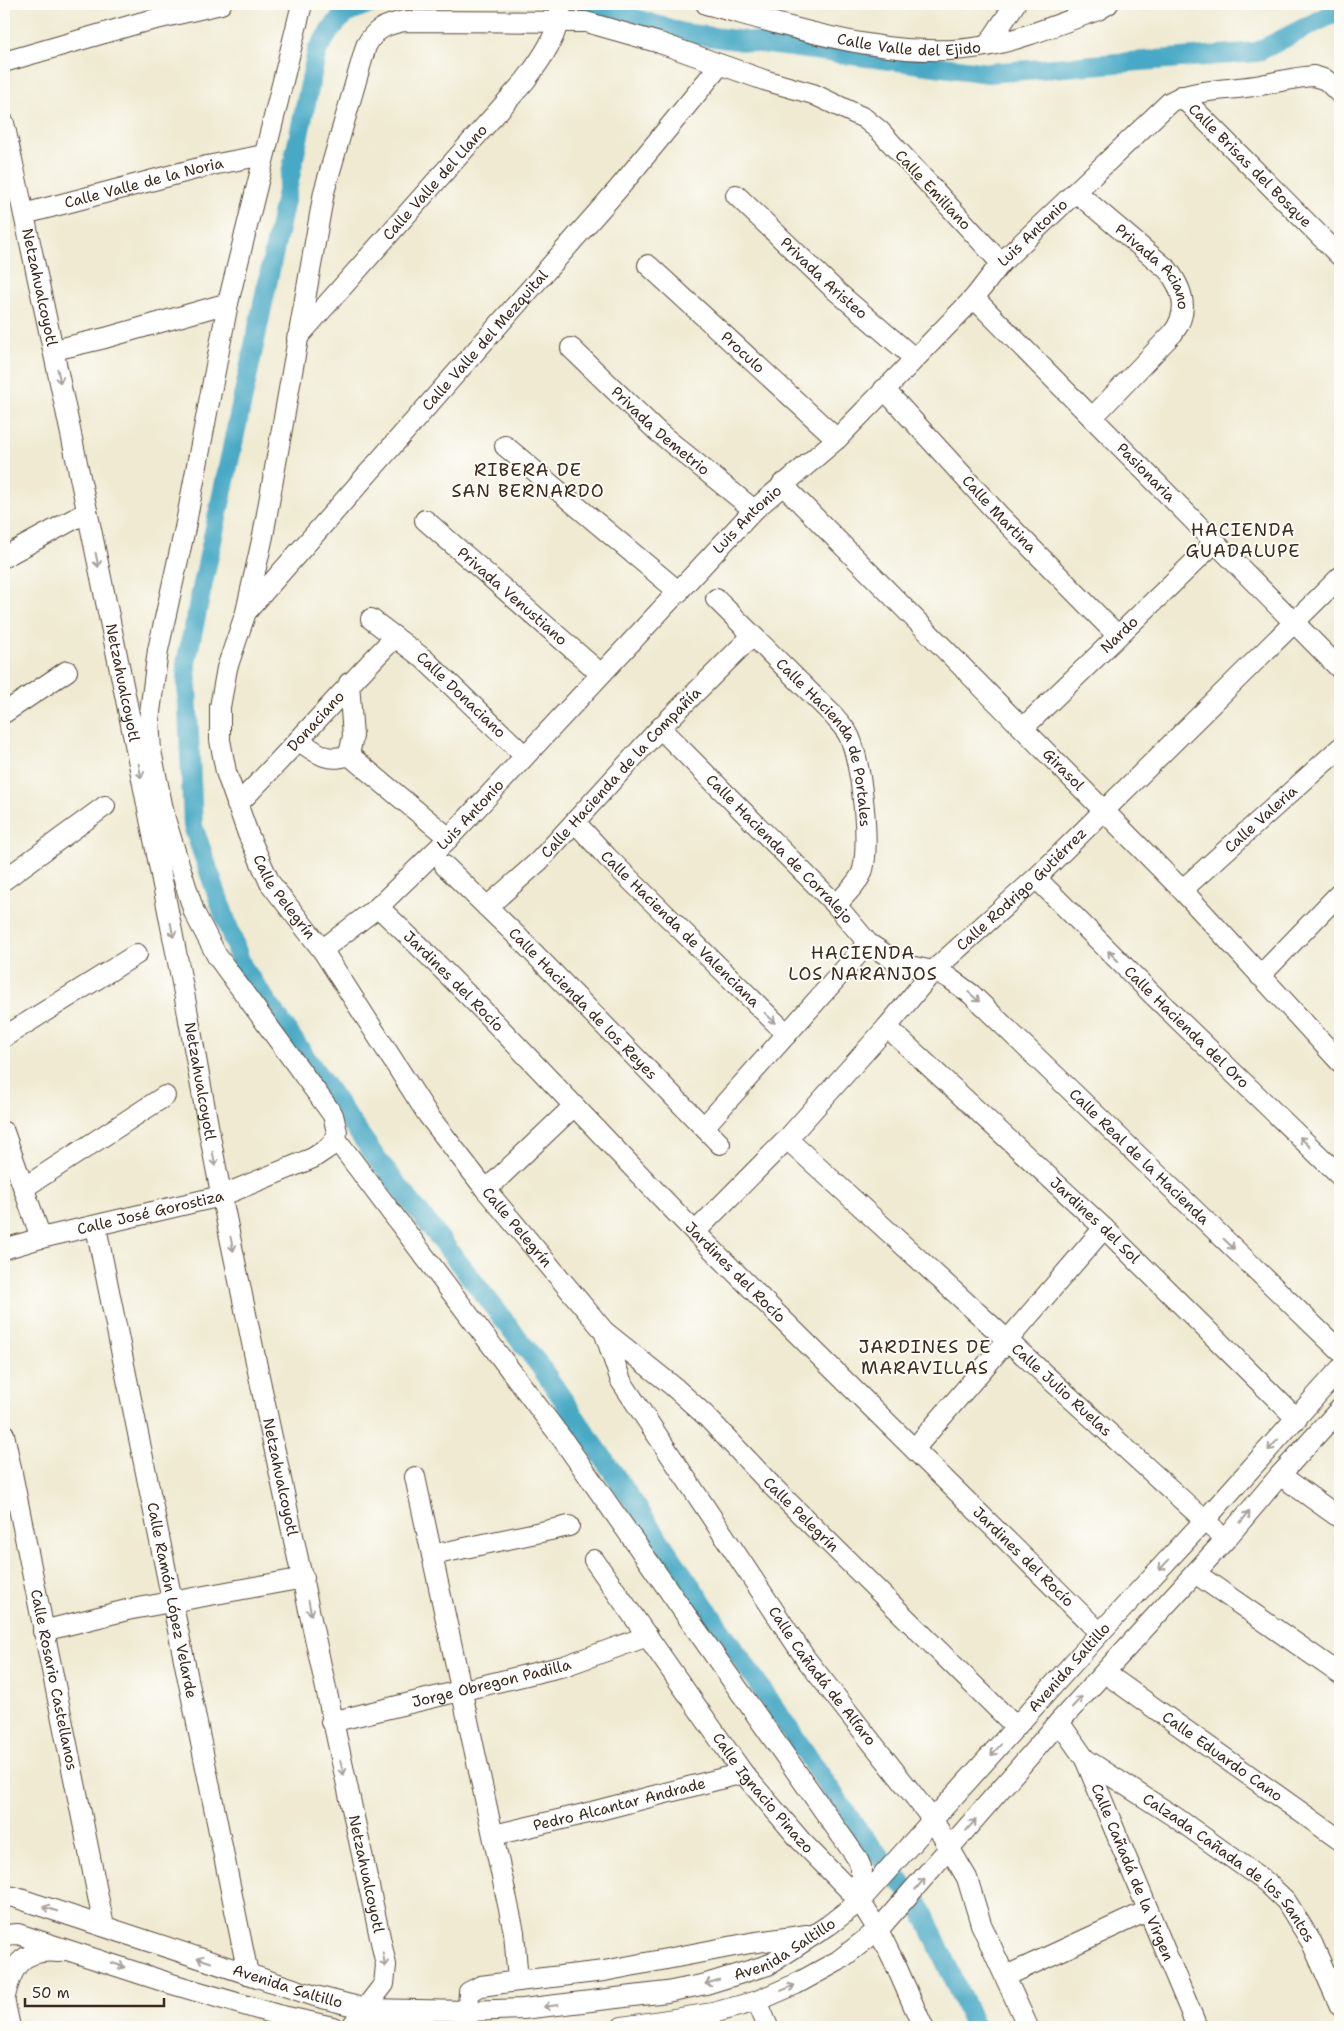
<svg xmlns="http://www.w3.org/2000/svg" width="1344" height="2031" font-family="'Shantell Sans',sans-serif">
<rect width="100%" height="100%" fill="#fdfcf7"/>
<filter id="ink" filterUnits="userSpaceOnUse"><feTurbulence type="fractalNoise" baseFrequency=".02" numOctaves="2"/><feDisplacementMap in="SourceGraphic" scale="10" xChannelSelector="R" yChannelSelector="G"/><feConvolveMatrix kernelMatrix="1 2 1 2 8 2 1 2 1" color-interpolation-filters="sRGB"/></filter>
<filter id="wash" filterUnits="userSpaceOnUse"><feTurbulence type="fractalNoise" baseFrequency=".0096" numOctaves="4" result="noise"/><feDisplacementMap in="SourceGraphic" scale="20" xChannelSelector="R" yChannelSelector="G"/><feGaussianBlur stdDeviation="1.12" result="paint"/><feColorMatrix in="noise" values="0 0 0 0 0 0 0 0 0 0 0 0 0 0 0 0 0 1.4 0 .05"/><feComposite in="paint" operator="in"/></filter>
<g filter="url(#wash)">
<rect width="100%" height="100%" fill="#efead1"/>
<g fill="none" stroke-linecap="round" stroke-linejoin="round">
<g stroke="#46a9c5" stroke-width="20">
<path d="M371,4C342,10 331,27 317,51L186,663L193,826L242,966L374,1155L540,1366L859,1831L920,1906L975,2027"/>
<polyline points="587,4 683,33 988,73 1257,52 1340,10"/>
</g>
</g>
</g>
<g filter="url(#ink)">
<g fill="none" stroke-linecap="round" stroke-linejoin="round">
<defs>
<g id="minor">
<path id="s1" d="M706,4C792,27 897,63 986,46C1020,40 1064,22 1098,10L1108,4"/>
<polyline points="987,46 1015,4"/>
<polyline points="4,62 139,23 221,4"/>
<path id="s2" d="M1181,96L1340,256"/>
<path id="s3" d="M4,123C64,397 122,672 175,947C192,1030 205,1115 222,1198C274,1454 331,1710 386,1965L384,1984L351,2027"/>
<path id="s4" d="M1076,192L1168,270C1184,291 1189,312 1173,333L1092,418"/>
<path id="s5" d="M736,195L835,290L914,358"/>
<path id="s6" d="M24,214L207,166L264,155"/>
<path id="s7" d="M1001,263L880,131L864,118L813,94L764,80L660,43L586,22L404,21C385,25 375,29 366,46L324,192L263,536L246,612L227,668L220,707V740L226,772L248,834L270,883L323,951L428,1115L486,1190L604,1331L674,1387L706,1416L772,1486L1016,1727"/>
<path id="s8" d="M648,265L837,439"/>
<path id="s9" d="M974,298L1340,669"/>
<path id="s10" d="M297,338L525,81C543,57 559,35 561,4"/>
<path id="s11" d="M571,348L658,432L754,510"/>
<polyline points="54,350 105,338 228,303"/>
<path id="s12" d="M884,389L998,514L1117,635"/>
<polyline points="505,446 679,592"/>
<path id="s13" d="M782,484L1182,890L1340,1062"/>
<path id="s14" d="M425,520L600,673"/>
<polyline points="4,557 87,512"/>
<path id="s15" d="M716,599L833,715C838,721 844,727 848,734C861,756 872,852 861,875C855,886 844,896 836,905"/>
<path id="s16" d="M248,610L619,188L720,65"/>
<path id="s17" d="M371,619L424,659L524,755"/>
<polyline points="4,713 67,671"/>
<path id="s18" d="M660,728L836,905L868,943L900,964L933,971L949,978L971,994L1340,1351"/>
<path id="s19" d="M1023,728L1215,542"/>
<path d="M299,741C318,753 326,763 349,755"/>
<polyline points="349,755 449,838"/>
<polyline points="349,755 353,736 349,683"/>
<path id="s20" d="M237,805C291,750 341,692 395,637"/>
<path id="s21" d="M575,822L607,857L787,1034"/>
<path id="s22" d="M445,866L518,937L720,1144"/>
<path id="s23" d="M1036,878L1153,995L1340,1176"/>
<polyline points="4,880 105,806"/>
<path id="s24" d="M1182,890L1340,748"/>
<path id="s25" d="M378,907C488,1010 588,1123 694,1231C828,1366 965,1498 1100,1633"/>
<path id="s26" d="M487,907L539,861L660,728L752,636"/>
<path id="s27" d="M323,951L331,943L378,907L449,838L754,510L837,439L974,298L1001,263L1170,102C1192,89 1234,90 1261,85C1278,82 1296,77 1314,76L1326,80L1340,94"/>
<polyline points="1260,976 1340,893"/>
<path id="s28" d="M887,1027L1104,1228L1297,1419"/>
<polyline points="4,1037 137,954"/>
<polyline points="704,1127 868,943"/>
<polyline points="4,1132 41,1238"/>
<polyline points="336,1139 563,1440 857,1858 861,1867 860,1901"/>
<path id="s29" d="M787,1139L1215,1530"/>
<polyline points="25,1187 165,1096"/>
<polyline points="486,1190 573,1107"/>
<path id="s30" d="M96,1227L248,1974"/>
<path id="s31" d="M695,1232L787,1139L887,1027L933,971L1036,878L1340,577"/>
<path id="s32" d="M4,1249L41,1238L221,1196L313,1158L328,1148L336,1139L337,1132L333,1115L217,956L194,912L165,819L151,751L149,720L158,650L185,528L228,303L302,4"/>
<path id="s33" d="M604,1331L621,1381L806,1659L933,1820L967,1878L981,1924L1028,2027"/>
<path id="s34" d="M4,1434L104,1926"/>
<polyline points="915,1448 1104,1228"/>
<polyline points="1280,1475 1340,1518"/>
<polyline points="415,1477 514,1932 518,1981 481,1986 469,1992 467,2027"/>
<polyline points="432,1555 569,1526"/>
<path id="s35" d="M594,1560L743,1773L801,1841L860,1901L878,1930L897,1968L923,2027"/>
<polyline points="1195,1573 1340,1674"/>
<polyline points="43,1631 127,1610 304,1578"/>
<path id="s36" d="M1105,1673L1340,1840"/>
<path id="s37" d="M331,1722L564,1666L648,1636"/>
<path id="s38" d="M1059,1722L1085,1759L1197,2027"/>
<path id="s39" d="M1085,1759L1175,1817L1266,1882L1286,1901L1312,1943L1340,2006"/>
<path id="s40" d="M494,1835L584,1814L743,1773"/>
<path id="s41" d="M4,1896L14,1897L315,1996L366,2009L468,2011L523,2009L667,1992L706,1984L768,1965L829,1925L860,1901L1100,1633L1204,1521L1340,1369"/>
<polyline points="4,1935 18,1934 172,1984 278,2015 333,2027"/>
<polyline points="1006,1976 1147,1911"/>
<polyline points="518,1981 604,1971 750,1943 807,1935"/>
<polyline points="4,1999 10,2027"/>
<path d="M4,2001C11,1967 21,1948 59,1952"/>
<polyline points="757,2001 768,2027"/>
<path d="M360,2027C383,2022 403,2020 426,2027"/>
<polyline points="622,2027 713,2013 757,2001 796,1984 838,1961 878,1930 1059,1722 1226,1539 1280,1475 1340,1409"/>
</g>
</defs>
<use href="#minor" stroke="#564739" stroke-width="22"/>
<use href="#minor" stroke="#fff" stroke-width="20"/>
</g>
<defs><path id="oneway-shaft" d="M-6 0H5M1.5-3L5.5 0L1.5 3" fill="none" stroke-width="1.6" stroke-linecap="round" stroke-linejoin="round" transform="scale(1.25)"/></defs>
<g stroke="#a79f9a">
<use href="#oneway-shaft" transform="translate(59 376) rotate(78)"/>
<use href="#oneway-shaft" transform="translate(97 560) rotate(79)"/>
<use href="#oneway-shaft" transform="translate(140 771) rotate(79)"/>
<use href="#oneway-shaft" transform="translate(172 930) rotate(79)"/>
<use href="#oneway-shaft" transform="translate(1113 956) rotate(-135)"/>
<use href="#oneway-shaft" transform="translate(974 997) rotate(42)"/>
<use href="#oneway-shaft" transform="translate(770 1018) rotate(44)"/>
<use href="#oneway-shaft" transform="translate(1305 1142) rotate(-136)"/>
<use href="#oneway-shaft" transform="translate(214 1159) rotate(79)"/>
<use href="#oneway-shaft" transform="translate(232 1244) rotate(78)"/>
<use href="#oneway-shaft" transform="translate(1229 1244) rotate(44)"/>
<use href="#oneway-shaft" transform="translate(1273 1445) rotate(132)"/>
<use href="#oneway-shaft" transform="translate(1245 1517) rotate(-50)"/>
<use href="#oneway-shaft" transform="translate(1164 1565) rotate(133)"/>
<use href="#oneway-shaft" transform="translate(310 1608) rotate(79)"/>
<use href="#oneway-shaft" transform="translate(1077 1702) rotate(-47)"/>
<use href="#oneway-shaft" transform="translate(996 1750) rotate(132)"/>
<use href="#oneway-shaft" transform="translate(342 1768) rotate(77)"/>
<use href="#oneway-shaft" transform="translate(971 1825) rotate(-49)"/>
<use href="#oneway-shaft" transform="translate(920 1884) rotate(-50)"/>
<use href="#oneway-shaft" transform="translate(50 1909) rotate(-162)"/>
<use href="#oneway-shaft" transform="translate(204 1960) rotate(-161)"/>
<use href="#oneway-shaft" transform="translate(384 1960) rotate(81)"/>
<use href="#oneway-shaft" transform="translate(118 1965) rotate(19)"/>
<use href="#oneway-shaft" transform="translate(712 1982) rotate(163)"/>
<use href="#oneway-shaft" transform="translate(788 1988) rotate(-23)"/>
<use href="#oneway-shaft" transform="translate(551 2006) rotate(173)"/>
</g>
</g>
<g text-anchor="middle" stroke-width="4" stroke-linejoin="round" paint-order="stroke">
<g font-size="15" fill="#3b2a1e" stroke="#fdfcf7">
<text dy="5" stroke="none"><textPath href="#s1" startOffset="208">Calle Valle del Ejido</textPath></text>
<text dy="5" stroke="none"><textPath href="#s2" startOffset="98">Calle Brisas del Bosque</textPath></text>
<text dy="5" stroke="none"><textPath href="#s6" startOffset="124">Calle Valle de la Noria</textPath></text>
<text dy="5" stroke="none"><textPath href="#s10" startOffset="208">Calle Valle del Llano</textPath></text>
<text transform="translate(933 190) rotate(47)" y="5">Calle Emiliano</text>
<text dy="5" stroke="none"><textPath href="#s27" startOffset="1011">Luis Antonio</textPath></text>
<text dy="5" stroke="none"><textPath href="#s4" startOffset="109">Privada Aciano</textPath></text>
<text dy="5" stroke="none"><textPath href="#s5" startOffset="121">Privada Aristeo</textPath></text>
<text dy="5" stroke="none"><textPath href="#s3" startOffset="168">Netzahualcoyotl</textPath></text>
<text dy="5" stroke="none"><textPath href="#s16" startOffset="359">Calle Valle del Mezquital</textPath></text>
<text dy="5" stroke="none"><textPath href="#s8" startOffset="129">Proculo</textPath></text>
<text dy="5" stroke="none"><textPath href="#s11" startOffset="122">Privada Demetrio</textPath></text>
<text dy="5" stroke="none"><textPath href="#s9" startOffset="245">Pasionaria</textPath></text>
<text dy="5" stroke="none"><textPath href="#s12" startOffset="170">Calle Martina</textPath></text>
<text dy="5" stroke="none"><textPath href="#s27" startOffset="606">Luis Antonio</textPath></text>
<text dy="5" stroke="none"><textPath href="#s14" startOffset="116">Privada Venustiano</textPath></text>
<text dy="5" stroke="none"><textPath href="#s19" startOffset="134">Nardo</textPath></text>
<text dy="5" stroke="none"><textPath href="#s3" startOffset="572">Netzahualcoyotl</textPath></text>
<text dy="5" stroke="none"><textPath href="#s17" startOffset="118">Calle Donaciano</textPath></text>
<text dy="5" stroke="none"><textPath href="#s20" startOffset="115">Donaciano</textPath></text>
<text dy="5" stroke="none"><textPath href="#s15" startOffset="186">Calle Hacienda de Portales</textPath></text>
<text dy="5" stroke="none"><textPath href="#s13" startOffset="401">Girasol</textPath></text>
<text dy="5" stroke="none"><textPath href="#s26" startOffset="190">Calle Hacienda de la Compañía</textPath></text>
<text dy="5" stroke="none"><textPath href="#s27" startOffset="201">Luis Antonio</textPath></text>
<text dy="5" stroke="none"><textPath href="#s24" startOffset="106">Calle Valeria</textPath></text>
<text dy="5" stroke="none"><textPath href="#s18" startOffset="170">Calle Hacienda de Corralejo</textPath></text>
<text dy="5" stroke="none"><textPath href="#s31" startOffset="474">Calle Rodrigo Gutiérrez</textPath></text>
<text dy="5" stroke="none"><textPath href="#s7" startOffset="1606">Calle Pelegrín</textPath></text>
<text dy="5" stroke="none"><textPath href="#s21" startOffset="150">Calle Hacienda de Valenciana</textPath></text>
<text dy="5" stroke="none"><textPath href="#s25" startOffset="106">Jardines del Rocío</textPath></text>
<text dy="5" stroke="none"><textPath href="#s22" startOffset="195">Calle Hacienda de los Reyes</textPath></text>
<text dy="5" stroke="none"><textPath href="#s23" startOffset="212">Calle Hacienda del Oro</textPath></text>
<text dy="5" stroke="none"><textPath href="#s3" startOffset="978">Netzahualcoyotl</textPath></text>
<text dy="5" stroke="none"><textPath href="#s18" startOffset="650">Calle Real de la Hacienda</textPath></text>
<text dy="5" stroke="none"><textPath href="#s32" startOffset="151">Calle José Gorostiza</textPath></text>
<text dy="5" stroke="none"><textPath href="#s28" startOffset="284">Jardines del Sol</textPath></text>
<text dy="5" stroke="none"><textPath href="#s7" startOffset="2011">Calle Pelegrín</textPath></text>
<text dy="5" stroke="none"><textPath href="#s25" startOffset="511">Jardines del Rocío</textPath></text>
<text dy="5" stroke="none"><textPath href="#s29" startOffset="372">Calle Julio Ruelas</textPath></text>
<text dy="5" stroke="none"><textPath href="#s3" startOffset="1382">Netzahualcoyotl</textPath></text>
<text dy="5" stroke="none"><textPath href="#s7" startOffset="2416">Calle Pelegrín</textPath></text>
<text dy="5" stroke="none"><textPath href="#s25" startOffset="916">Jardines del Rocío</textPath></text>
<text dy="5" stroke="none"><textPath href="#s30" startOffset="381">Calle Ramón López Velarde</textPath></text>
<text dy="5" stroke="none"><textPath href="#s41" startOffset="1212">Avenida Saltillo</textPath></text>
<text dy="5" stroke="none"><textPath href="#s33" startOffset="410">Calle Cañadá de Alfaro</textPath></text>
<text dy="5" stroke="none"><textPath href="#s34" startOffset="251">Calle Rosario Castellanos</textPath></text>
<text dy="5" stroke="none"><textPath href="#s37" startOffset="165">Jorge Obregon Padilla</textPath></text>
<text dy="5" stroke="none"><textPath href="#s36" startOffset="144">Calle Eduardo Cano</textPath></text>
<text dy="5" stroke="none"><textPath href="#s35" startOffset="288">Calle Ignacio Pinazo</textPath></text>
<text dy="5" stroke="none"><textPath href="#s40" startOffset="129">Pedro Alcantar Andrade</textPath></text>
<text dy="5" stroke="none"><textPath href="#s39" startOffset="182">Calzada Cañada de los Santos</textPath></text>
<text dy="5" stroke="none"><textPath href="#s38" startOffset="168">Calle Cañadá de la Virgen</textPath></text>
<text dy="5" stroke="none"><textPath href="#s3" startOffset="1788">Netzahualcoyotl</textPath></text>
<text dy="5" stroke="none"><textPath href="#s41" startOffset="808">Avenida Saltillo</textPath></text>
<text dy="5" stroke="none"><textPath href="#s41" startOffset="298">Avenida Saltillo</textPath></text>
</g>
<g font-size="18" letter-spacing="1" fill="#3b2a1e" stroke="#fdfcf7">
<text x="528" y="476">RIBERA DE<tspan x="528" dy="21">SAN BERNARDO</tspan></text>
<text x="1243" y="536">HACIENDA<tspan x="1243" dy="21">GUADALUPE</tspan></text>
<text x="863" y="959">HACIENDA<tspan x="863" dy="21">LOS NARANJOS</tspan></text>
<text x="925" y="1353">JARDINES DE<tspan x="925" dy="21">MARAVILLAS</tspan></text>
</g>
</g>
<rect width="1344" height="2031" fill="none" stroke="#fdfcf7" stroke-width="20"/>
<path d="M25 1998v8h139v-8" fill="none" stroke="#3b2a1e" stroke-width="2.5"/>
<text x="32" y="1998" font-size="15" fill="#3b2a1e" stroke="#fdfcf7" stroke-width="4" paint-order="stroke">50 m</text>
</svg>
